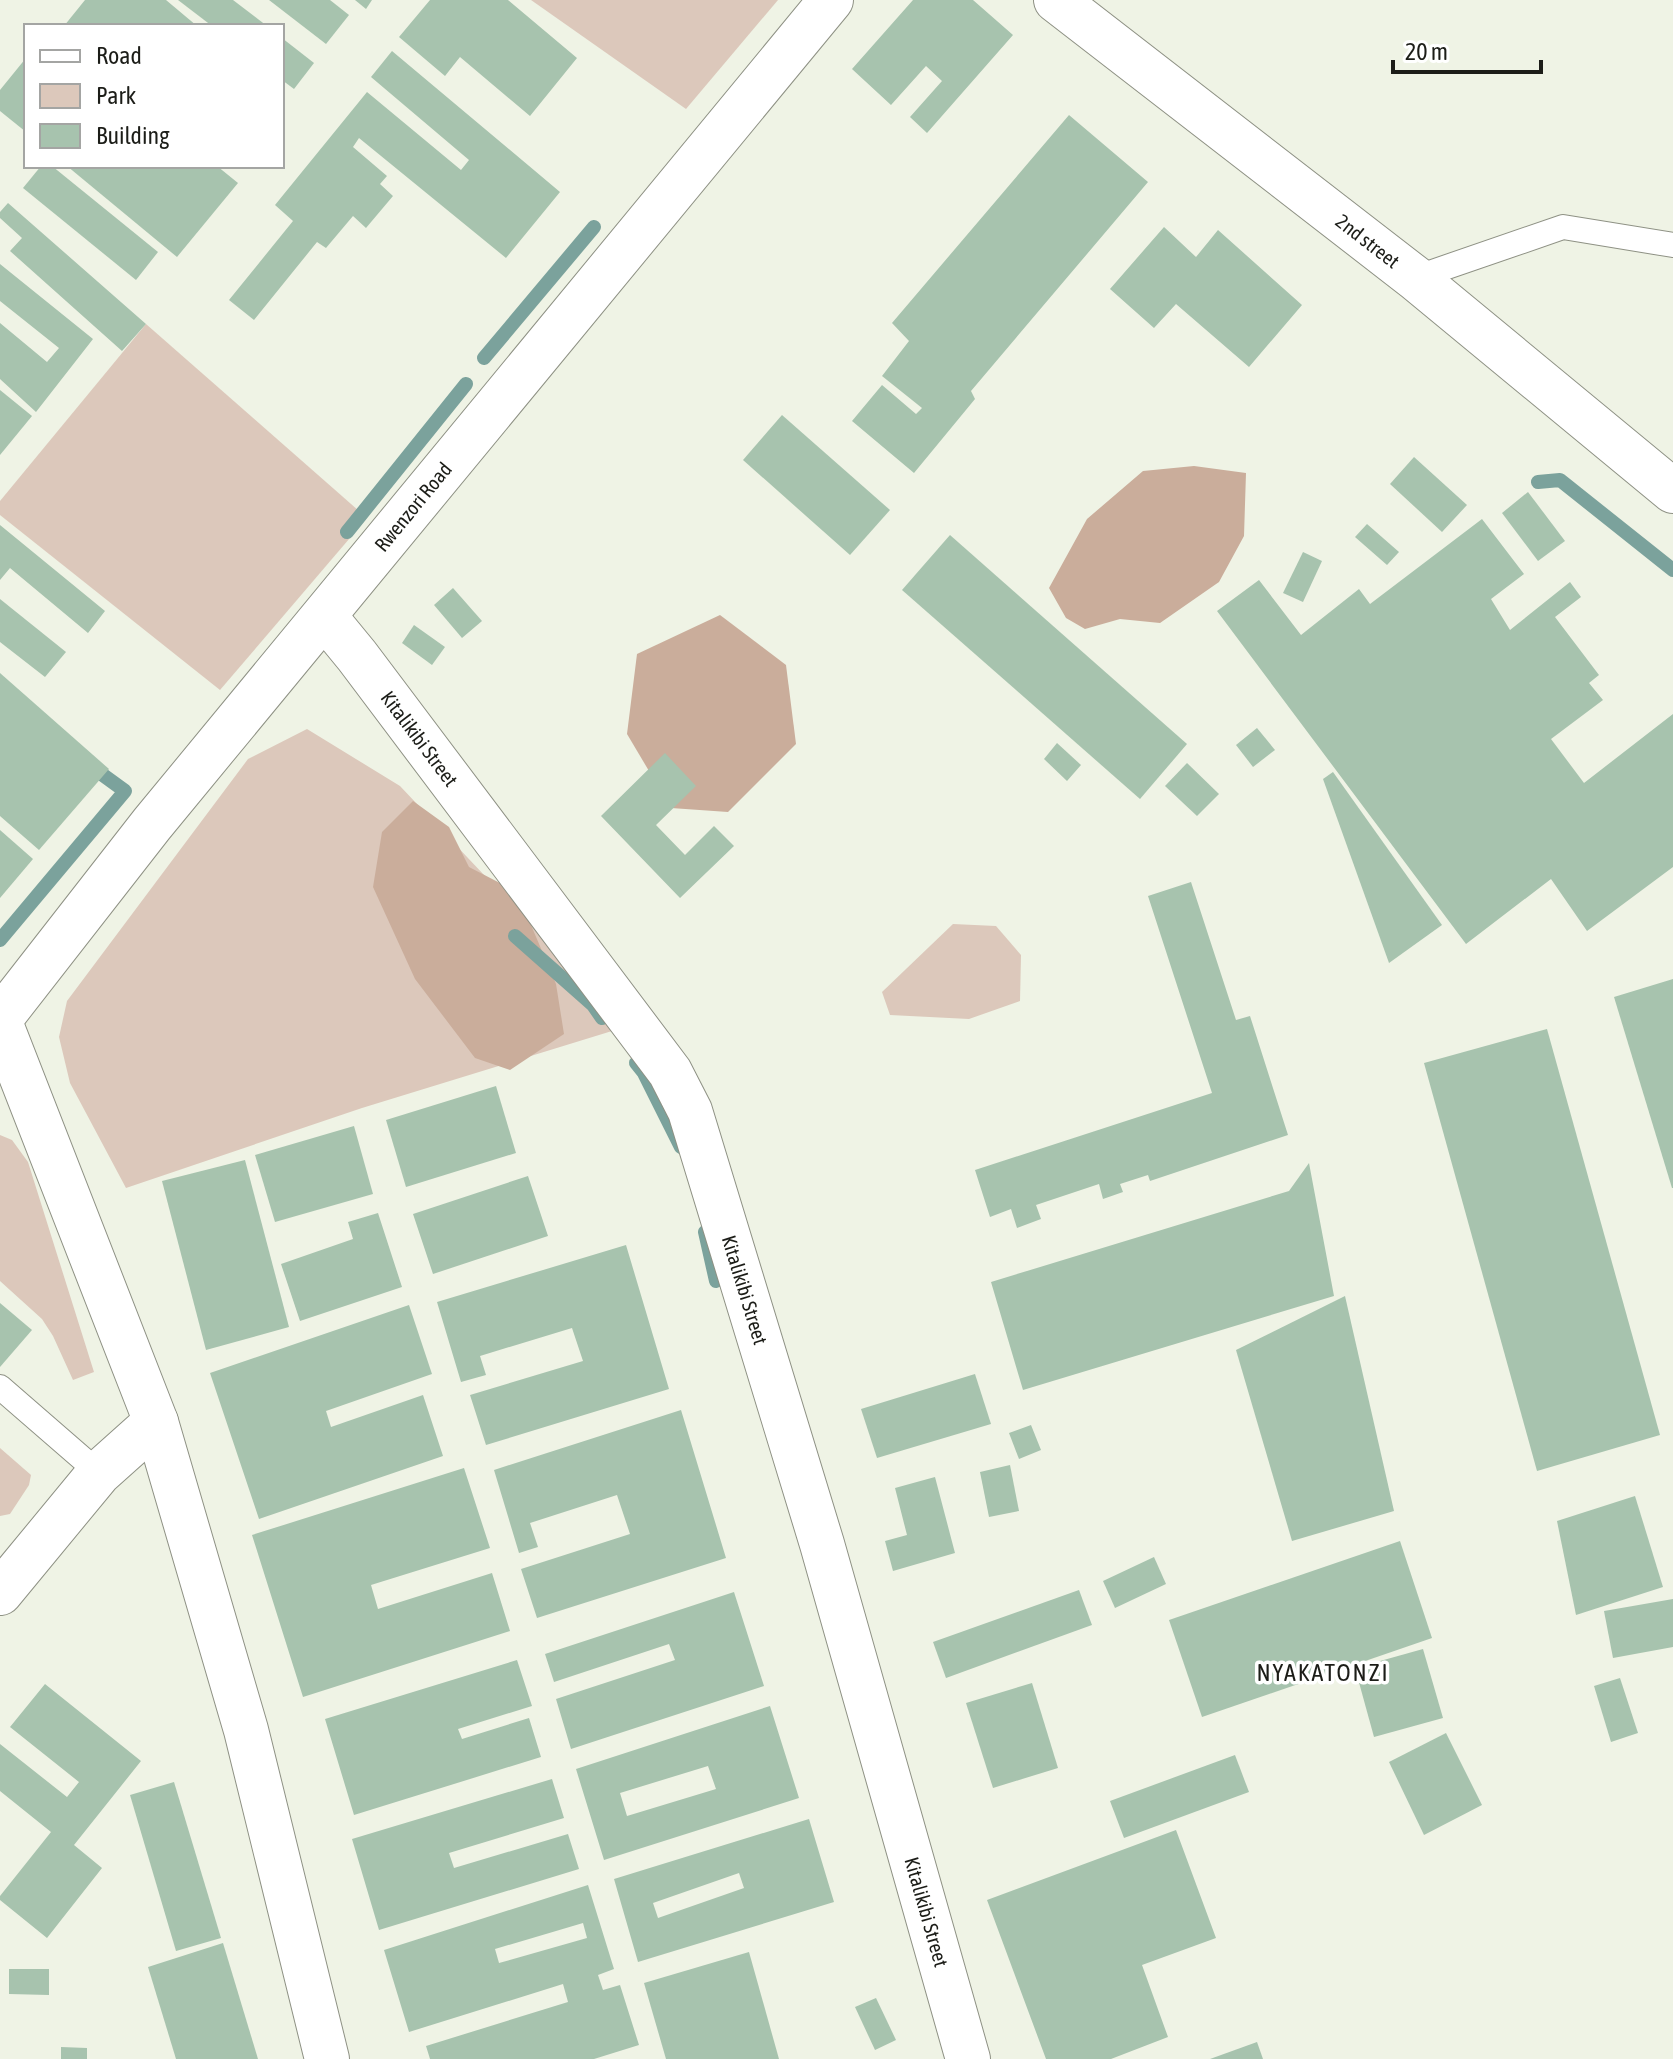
<svg xmlns="http://www.w3.org/2000/svg" width="1673" height="2059" font-family="'Asap Condensed',sans-serif">
<rect width="100%" height="100%" fill="#eff3e5"/>
<g fill="#dcc8bb">
<polygon points="531,0 778,0 686,109"/>
<polygon points="146,324 367,518 220,690 0,515 0,501"/>
<polygon points="307,729 400,786 552,947 612,1031 362,1108 126,1188 70,1083 59,1037 67,1001 248,759"/>
<polygon points="953,924 996,926 1021,955 1020,1001 969,1019 890,1015 882,992"/>
<polygon points="0,1135 12,1140 28,1162 94,1372 73,1380 53,1336 42,1319 0,1281"/>
<polygon points="0,1448 31,1475 29,1485 10,1514 0,1516"/>
</g>
<g fill="#caad9b">
<polygon points="1194,466 1246,473 1244,536 1219,582 1160,623 1120,619 1085,629 1066,618 1049,588 1087,519 1143,471"/>
<polygon points="720,615 786,665 796,744 728,812 671,808 627,734 637,654"/>
<polygon points="413,801 449,827 469,867 517,892 556,984 564,1034 510,1070 475,1058 415,979 373,887 382,832"/>
</g>
<g fill="none" stroke-linecap="round" stroke-linejoin="round">
<g stroke="#7ba29c" stroke-width="14">
<polyline points="484,358 594,227"/>
<polyline points="1538,482 1560,480 1673,570"/>
<polyline points="347,532 466,384"/>
<polyline points="515,936 593,1005 602,1018"/>
<polyline points="0,940 125,791 103,775"/>
<polyline points="636,1063 644,1073 681,1147"/>
<polyline points="705,1232 716,1281"/>
</g>
</g>
<g fill="#a7c3ae" fill-rule="evenodd">
<polygon points="85,0 166,0 197,26 64,26"/>
<polygon points="178,0 233,0 267,26 212,26"/>
<polygon points="269,0 330,0 349,15 326,44"/>
<polygon points="355,0 372,0 366,9"/>
<polygon points="430,0 508,0 577,58 530,116 460,57 445,76 399,37"/>
<polygon points="913,0 973,0 1013,35 927,133 910,117 942,81 926,66 891,105 852,69"/>
<polygon points="282,38 314,63 294,89 282,80"/>
<polygon points="392,51 560,192 506,258 359,138 353,147 387,176 380,184 393,196 366,228 353,216 326,248 317,242 254,320 229,300 293,221 275,205 367,92 461,170 469,160 371,77"/>
<polygon points="26,58 26,132 0,111 0,90"/>
<polygon points="1069,115 1148,182 971,391 975,399 914,473 852,421 882,385 916,414 922,408 882,376 909,341 892,323"/>
<polygon points="41,166 52,166 158,252 136,280 23,188"/>
<polygon points="67,166 217,166 238,183 177,257"/>
<polygon points="8,203 146,324 122,351 10,251 22,238 0,218 0,212"/>
<polygon points="1164,227 1196,257 1218,230 1302,305 1249,367 1176,304 1154,328 1110,289"/>
<polygon points="0,264 93,339 36,412 0,379 0,323 47,362 59,348 0,301"/>
<polygon points="0,390 32,416 0,455"/>
<polygon points="782,415 890,510 850,555 743,460"/>
<polygon points="1414,457 1467,505 1442,532 1390,484"/>
<polygon points="1528,492 1565,541 1538,561 1502,513"/>
<polygon points="1482,519 1524,574 1491,599 1510,630 1570,582 1581,597 1555,617 1599,675 1589,683 1603,700 1551,739 1584,783 1673,714 1673,867 1587,931 1551,879 1466,944 1217,611 1259,580 1301,635 1359,589 1370,604"/>
<polygon points="1367,524 1399,552 1387,565 1355,537"/>
<polygon points="0,525 105,611 88,633 10,568 0,580"/>
<polygon points="950,535 1187,744 1140,799 902,590"/>
<polygon points="1303,552 1322,561 1303,602 1283,593"/>
<polygon points="453,588 482,621 462,638 434,605"/>
<polygon points="0,599 66,652 45,677 0,642"/>
<polygon points="414,625 445,647 432,665 402,643"/>
<polygon points="0,673 109,769 39,850 0,816"/>
<polygon points="1257,728 1275,750 1253,767 1236,745"/>
<polygon points="1057,743 1081,765 1067,781 1044,759"/>
<polygon points="665,753 696,786 656,825 685,855 714,826 734,846 680,898 601,816"/>
<polygon points="1187,763 1219,794 1197,816 1165,786"/>
<polygon points="1333,772 1442,925 1389,963 1323,779"/>
<polygon points="0,830 33,859 0,898"/>
<polygon points="1191,882 1236,1020 1250,1016 1288,1135 1150,1181 1148,1175 1120,1184 1123,1192 1103,1199 1099,1184 1036,1205 1041,1219 1017,1228 1011,1209 990,1217 975,1170 1212,1093 1148,896"/>
<polygon points="1673,979 1673,1188 1672,1188 1614,997"/>
<polygon points="1547,1029 1660,1435 1537,1471 1424,1063"/>
<polygon points="496,1086 516,1153 406,1187 386,1120"/>
<polygon points="354,1126 373,1194 275,1222 255,1155"/>
<polygon points="245,1160 289,1327 206,1350 162,1181"/>
<polygon points="1309,1163 1334,1296 1023,1390 991,1282 1289,1191"/>
<polygon points="528,1176 548,1236 433,1274 413,1214"/>
<polygon points="378,1213 402,1287 300,1321 281,1264 353,1239 348,1222"/>
<polygon points="626,1245 669,1389 486,1445 470,1395 583,1361 572,1328 480,1356 486,1375 461,1382 437,1302"/>
<polygon points="1345,1296 1394,1511 1292,1541 1236,1350"/>
<polygon points="0,1303 32,1330 0,1367"/>
<polygon points="409,1305 432,1374 326,1411 331,1427 423,1395 443,1456 259,1519 210,1373"/>
<polygon points="975,1374 991,1424 877,1458 861,1409"/>
<polygon points="681,1410 726,1558 537,1618 521,1569 630,1534 617,1495 530,1523 538,1547 519,1553 494,1470"/>
<polygon points="1031,1425 1041,1450 1019,1459 1009,1433"/>
<polygon points="1010,1465 1019,1511 989,1517 980,1472"/>
<polygon points="464,1468 490,1548 371,1585 378,1609 492,1573 510,1631 303,1697 252,1535"/>
<polygon points="935,1477 955,1553 893,1571 885,1541 907,1535 895,1488"/>
<polygon points="1635,1496 1663,1587 1576,1615 1557,1521"/>
<polygon points="1400,1541 1432,1638 1202,1717 1169,1620"/>
<polygon points="1154,1557 1166,1584 1115,1608 1103,1581"/>
<polygon points="1079,1590 1092,1625 946,1678 933,1642"/>
<polygon points="734,1592 764,1686 571,1749 556,1699 675,1660 669,1644 554,1682 545,1654"/>
<polygon points="1673,1599 1673,1647 1613,1658 1604,1611"/>
<polygon points="1423,1649 1443,1718 1374,1737 1355,1668"/>
<polygon points="517,1660 532,1706 458,1729 462,1739 529,1718 541,1757 354,1815 325,1719"/>
<polygon points="1620,1678 1638,1733 1611,1742 1594,1686"/>
<polygon points="1032,1683 1058,1768 993,1788 966,1703"/>
<polygon points="45,1684 141,1761 74,1845 102,1868 47,1938 0,1900 0,1896 51,1832 0,1791 0,1744 67,1797 79,1782 10,1727"/>
<path d="M770,1706L799,1798L604,1860L576,1769ZM708,1766L716,1789L627,1816L620,1793Z"/>
<polygon points="1446,1733 1482,1805 1424,1835 1389,1762"/>
<polygon points="1235,1755 1249,1792 1124,1838 1110,1801"/>
<polygon points="552,1779 564,1818 449,1853 454,1868 568,1834 579,1869 379,1930 352,1839"/>
<polygon points="174,1782 221,1938 176,1951 130,1795"/>
<path d="M809,1819L834,1902L638,1962L614,1879ZM739,1873L744,1888L658,1918L653,1903Z"/>
<polygon points="1176,1830 1216,1938 1142,1965 1168,2037 1111,2059 1046,2059 987,1900"/>
<path d="M588,1885L614,1969L598,1975L603,1990L620,1985L639,2045L594,2059H430L426,2046L568,2002L563,1984L409,2032L384,1950ZM583,1923L587,1938L499,1963L495,1949Z"/>
<polygon points="223,1943 258,2059 176,2059 148,1967"/>
<polygon points="749,1952 779,2059 666,2059 644,1983"/>
<polygon points="9,1969 49,1969 49,1995 9,1994"/>
<polygon points="876,1998 896,2040 875,2050 855,2007"/>
<polygon points="1257,2042 1263,2059 1210,2059"/>
<polygon points="61,2047 87,2048 87,2059 61,2059"/>
</g>
<g fill="none" stroke-linecap="round" stroke-linejoin="round">
<defs>
<g id="service">
<polyline points="1415,278 1563,227 1673,245"/>
<polyline points="0,1387 99,1473"/>
</g>
<g id="minor">
<path id="s1" d="M1056,0L1415,278L1673,491"/>
<path id="s2" d="M325,617L357,656L670,1072L690,1111L822,1544L968,2059"/>
<path id="s3" d="M0,1019L152,824L831,0"/>
<polyline points="0,1022 156,1422 246,1730 327,2059"/>
<polyline points="0,1593 99,1473 156,1422"/>
</g>
</defs>
<use href="#service" stroke="#8e9184" stroke-width="26"/>
<use href="#minor" stroke="#8e9184" stroke-width="46"/>
<use href="#service" stroke="#fff" stroke-width="24"/>
<use href="#minor" stroke="#fff" stroke-width="44"/>
</g>
<g text-anchor="middle" stroke-width="7" stroke-linejoin="round" paint-order="stroke">
<g font-size="20" fill="#1c1d18" stroke="#fff">
<text dy="7" stroke="none"><textPath href="#s1" startOffset="394">2nd street</textPath></text>
<text dy="7" stroke="none"><textPath href="#s3" startOffset="658">Rwenzori Road</textPath></text>
<text dy="7" stroke="none"><textPath href="#s2" startOffset="154">Kitalikibi Street</textPath></text>
<text dy="7" stroke="none"><textPath href="#s2" startOffset="802">Kitalikibi Street</textPath></text>
<text dy="7" stroke="none"><textPath href="#s2" startOffset="1450">Kitalikibi Street</textPath></text>
</g>
<g font-size="24" letter-spacing="2" fill="#1c1d18" stroke="#fff">
<text x="1323" y="1681">NYAKATONZI</text>
</g>
</g>
<rect x="24" y="24" width="260" height="144" fill="#ffffff" stroke="#a4a5a3" stroke-width="2"/>
<rect x="40" y="50" width="40" height="12" fill="#ffffff" stroke="#a4a5a3" stroke-width="2"/>
<text x="96" y="64" font-size="24" fill="#1c1d18">Road</text>
<rect x="40" y="84" width="40" height="24" fill="#dcc8bb" stroke="#a4a5a3" stroke-width="2"/>
<text x="96" y="104" font-size="24" fill="#1c1d18">Park</text>
<rect x="40" y="124" width="40" height="24" fill="#a7c3ae" stroke="#a4a5a3" stroke-width="2"/>
<text x="96" y="144" font-size="24" fill="#1c1d18">Building</text>
<path d="M1393 60v12h148v-12" fill="none" stroke="#1c1d18" stroke-width="4"/>
<text x="1405" y="60" font-size="24" fill="#1c1d18" stroke="#ffffff" stroke-width="6" paint-order="stroke">20 m</text>
</svg>
